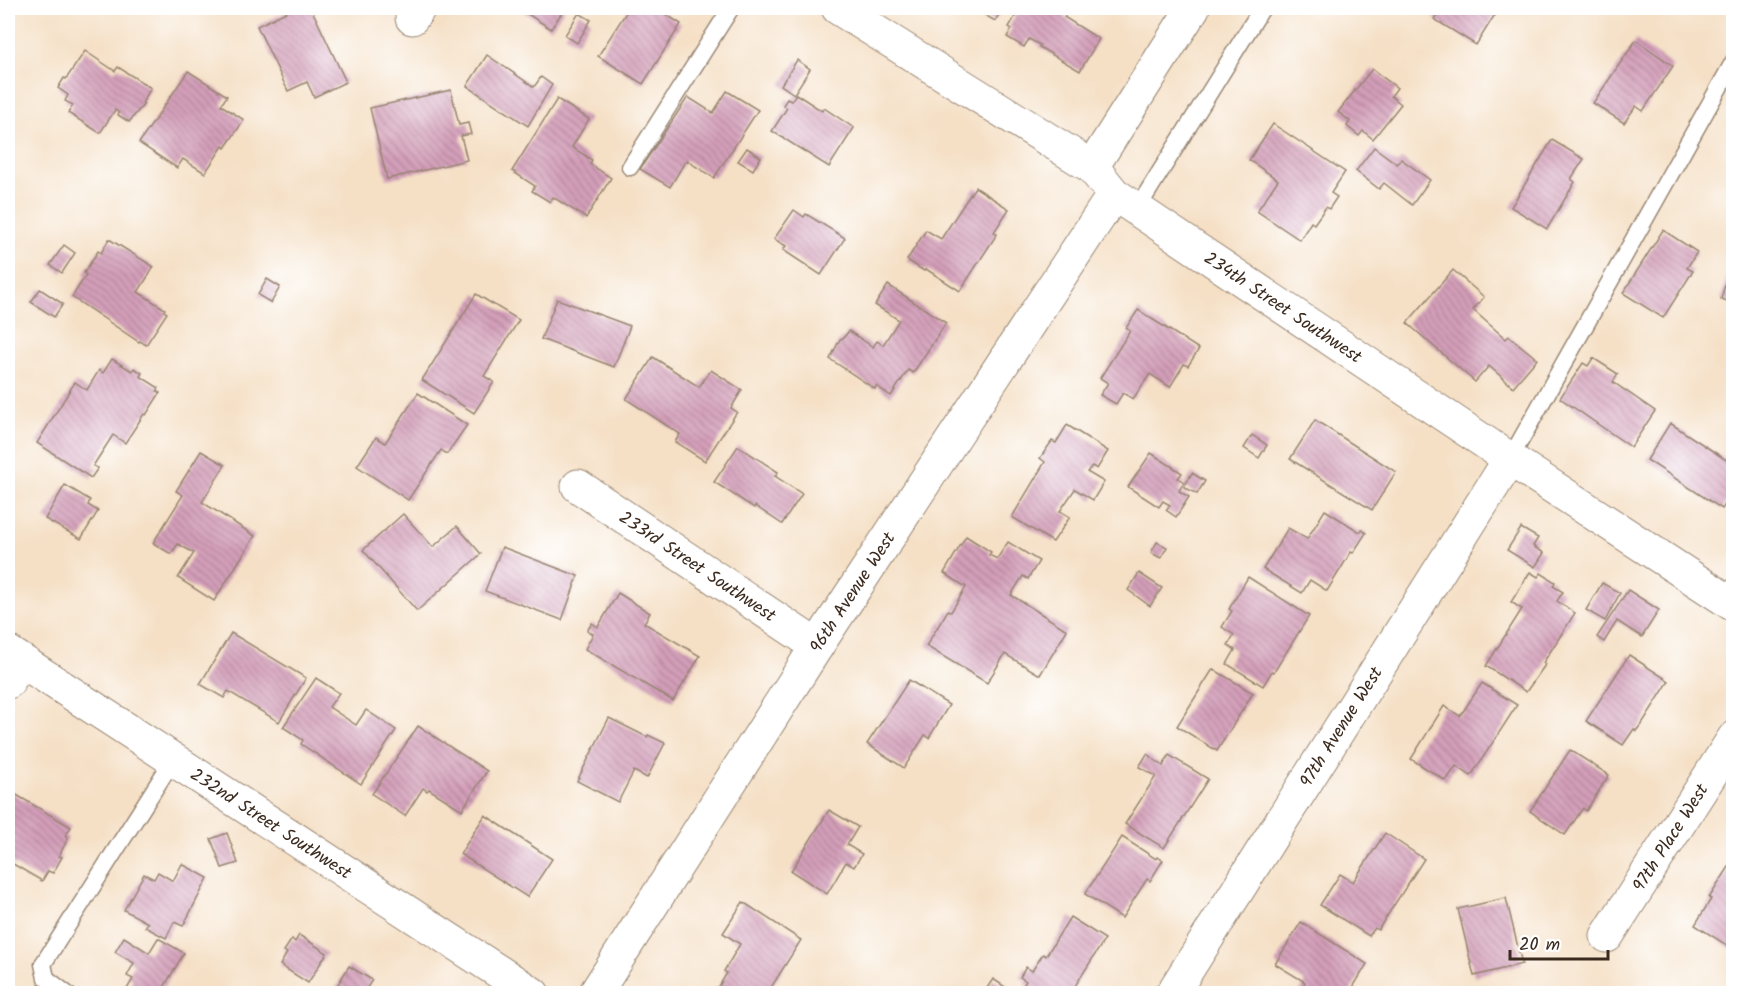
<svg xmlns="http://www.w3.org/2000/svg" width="1741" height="1001" font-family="Kalam,sans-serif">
<defs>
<pattern id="building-back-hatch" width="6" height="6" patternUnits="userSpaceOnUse" patternTransform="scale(1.5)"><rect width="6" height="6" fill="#d49fba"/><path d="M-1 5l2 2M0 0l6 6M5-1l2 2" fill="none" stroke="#ad8297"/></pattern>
</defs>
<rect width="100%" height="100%" fill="#fff"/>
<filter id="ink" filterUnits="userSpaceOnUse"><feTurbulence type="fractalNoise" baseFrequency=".0167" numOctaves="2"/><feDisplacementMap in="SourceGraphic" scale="12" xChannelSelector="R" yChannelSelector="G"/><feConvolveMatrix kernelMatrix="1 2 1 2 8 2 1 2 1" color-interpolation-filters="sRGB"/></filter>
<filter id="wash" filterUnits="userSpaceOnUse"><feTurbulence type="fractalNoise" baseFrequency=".008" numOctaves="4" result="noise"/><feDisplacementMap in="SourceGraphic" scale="24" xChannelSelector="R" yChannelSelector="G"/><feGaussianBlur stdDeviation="1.35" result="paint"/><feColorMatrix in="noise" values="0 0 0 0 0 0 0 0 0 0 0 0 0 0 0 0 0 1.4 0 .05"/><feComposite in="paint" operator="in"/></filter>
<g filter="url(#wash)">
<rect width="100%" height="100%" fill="#f5e0c6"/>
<g id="blocks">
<g fill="url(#building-back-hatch)">
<polygon points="294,8 311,8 346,82 314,97 307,82 288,91 257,26"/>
<polygon points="518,8 565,8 551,29"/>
<polygon points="629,8 668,8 664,13 681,24 643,84 598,56"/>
<polygon points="973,8 1003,8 995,21"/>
<polygon points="1020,8 1070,8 1064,17 1099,39 1080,71 1039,47 1040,45 1029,39 1024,47 1007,37 1012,29 1009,27"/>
<polygon points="1441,8 1499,8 1476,45 1434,19"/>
<polygon points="579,13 591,20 577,43 565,35"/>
<polygon points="1636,40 1673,66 1643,111 1636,106 1624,123 1593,103"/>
<polygon points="85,51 115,71 118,67 151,88 142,103 144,104 129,122 118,115 119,113 115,110 100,133 68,113 73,105 65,101 68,95 58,88 64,78 66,79"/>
<polygon points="487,55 534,87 541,77 552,85 528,126 467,86"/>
<polygon points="797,60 810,69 794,94 781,85"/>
<polygon points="1372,69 1397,88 1391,96 1401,104 1373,139 1363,131 1359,136 1347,126 1350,121 1338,112"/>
<polygon points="188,71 227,96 221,105 244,120 225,148 223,146 205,173 183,159 177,168 139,143"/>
<polygon points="451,90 459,125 468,123 471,134 461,136 467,160 387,179 370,108"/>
<polygon points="727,91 758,110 714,178 686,160 670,187 640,169 688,97 713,113"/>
<polygon points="796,94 822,111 824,108 854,128 829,167 772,131 787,108 783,105 787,99 791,101"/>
<polygon points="557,99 589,119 572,147 592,160 590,164 611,178 586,218 553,197 550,202 532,191 535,186 512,171"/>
<polygon points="1273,124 1345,172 1331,193 1337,197 1329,209 1326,207 1314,224 1311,222 1300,240 1257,211 1278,180 1249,160"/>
<polygon points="1552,140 1584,159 1571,179 1575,182 1547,229 1511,207"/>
<polygon points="1374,147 1397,164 1401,159 1430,180 1412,205 1384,183 1379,189 1356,171"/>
<polygon points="747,148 761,157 753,170 738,161"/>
<polygon points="975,187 1009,209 994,232 997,234 960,291 926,269 924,271 907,260 926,230 941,239"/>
<polygon points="794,210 804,217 806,214 845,238 821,275 783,250 786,246 774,239"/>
<polygon points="1663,230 1697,252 1687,268 1693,271 1663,318 1623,293"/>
<polygon points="109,239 154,267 138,292 165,309 164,311 167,313 146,345 140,341 139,342 72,297 86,275 84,273 98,251 101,253"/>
<polygon points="64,245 75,253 62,273 50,265"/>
<polygon points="1453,270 1484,297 1473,310 1506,339 1509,336 1537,359 1513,387 1489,366 1475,382 1407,323"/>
<polygon points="1728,273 1734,274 1734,303 1721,299"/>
<polygon points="267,279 280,287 271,303 258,295"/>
<polygon points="888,285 946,323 913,373 908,370 891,396 876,386 875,389 830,359 840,339 843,338 849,331 873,347 877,341 883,345 899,320 875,305"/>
<polygon points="40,289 63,304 54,317 31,302"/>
<polygon points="476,294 519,320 484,376 494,382 474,413 422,380"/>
<polygon points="557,299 630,326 614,367 541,339"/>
<polygon points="1138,310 1199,349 1188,366 1184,364 1170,387 1150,374 1133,399 1123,393 1116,404 1100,395 1108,383 1100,378 1130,331 1126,328"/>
<polygon points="653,357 699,387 711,370 742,390 731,408 737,412 705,461 675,442 680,434 626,399"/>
<polygon points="1593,358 1618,374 1613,382 1655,411 1631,447 1560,398 1583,363 1588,366"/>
<polygon points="112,359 132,371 134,368 142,373 140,376 159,388 157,391 160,393 146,415 144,414 125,443 113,435 93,466 98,468 91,478 37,443 75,382 87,390 99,370 103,373"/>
<polygon points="418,393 467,425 447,454 441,450 408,500 357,466 376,437 385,443"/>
<polygon points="1315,420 1396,472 1372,510 1290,459"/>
<polygon points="1670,423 1734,465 1734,491 1722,509 1647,460"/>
<polygon points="1067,425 1108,451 1097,469 1092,466 1087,472 1104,482 1093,500 1075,489 1060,511 1070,517 1053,542 1012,517 1045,462 1040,458 1052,441 1056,443"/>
<polygon points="1252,435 1267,445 1259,458 1244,448"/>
<polygon points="738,446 778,472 775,476 802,494 782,524 755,506 754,508 714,482"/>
<polygon points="201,451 225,465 202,502 255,536 214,601 178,578 194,553 178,544 171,554 153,543 183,495 176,491"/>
<polygon points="1151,453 1182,473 1178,478 1184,482 1179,491 1189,497 1176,517 1166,510 1170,505 1163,501 1159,507 1128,487"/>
<polygon points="1192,473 1205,481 1197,494 1184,487"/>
<polygon points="65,485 90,500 88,505 98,511 81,539 45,519"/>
<polygon points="1325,510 1360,532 1362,530 1366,533 1353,553 1351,552 1327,591 1310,580 1302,593 1263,569 1288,528 1307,539"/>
<polygon points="403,514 433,547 457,526 481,554 417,611 363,550"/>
<polygon points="1521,528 1538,538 1533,546 1544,553 1535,567 1507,550"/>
<polygon points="966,536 991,552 989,555 997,559 1008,542 1039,561 1028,579 1023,576 1011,595 1067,630 1040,675 1005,654 987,683 926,646 948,610 951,612 966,587 944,573"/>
<polygon points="1157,542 1167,547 1161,558 1151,553"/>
<polygon points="502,547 578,576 562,620 485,591"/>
<polygon points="1530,572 1538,577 1541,573 1555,582 1553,586 1563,592 1557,601 1575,613 1543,663 1545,665 1526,692 1486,666 1522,609 1511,602"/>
<polygon points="1139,573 1162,588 1150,606 1128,590"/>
<polygon points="1248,577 1309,616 1274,672 1272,671 1263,686 1227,664 1235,650 1228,645 1234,635 1222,627 1232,611 1229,609"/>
<polygon points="1602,583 1620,593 1605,621 1586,610"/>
<polygon points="1628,590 1659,610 1642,637 1617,621 1604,642 1597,637"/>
<polygon points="618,593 650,613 644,623 700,656 673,701 585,649 593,634 587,631 592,623 598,627"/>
<polygon points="231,633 306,678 279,722 228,691 224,698 200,684"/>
<polygon points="1629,655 1669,681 1643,722 1636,731 1634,729 1623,745 1586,721"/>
<polygon points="1213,669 1253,693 1217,751 1177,726"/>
<polygon points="316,678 339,693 329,707 356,725 366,710 396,730 361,784 301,744 303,740 283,727"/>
<polygon points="909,680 949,705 929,738 925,735 904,768 867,744"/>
<polygon points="1482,683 1517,705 1471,776 1456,766 1446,781 1411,759 1444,706 1460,716"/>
<polygon points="609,718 647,737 648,735 665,743 647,778 634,771 618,802 577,781"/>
<polygon points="418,726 487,771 462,810 429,789 427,791 423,788 405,816 372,794"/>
<polygon points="1570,750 1609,775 1586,811 1583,808 1565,835 1530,811"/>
<polygon points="1147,754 1163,766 1169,755 1208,779 1164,848 1125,824 1156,776 1139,767"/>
<polygon points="8,790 71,827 65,836 68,838 59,856 62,857 53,873 48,871 42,881 8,861"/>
<polygon points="829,810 858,827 847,845 862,854 854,867 846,862 827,894 791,871"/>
<polygon points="485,815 552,859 527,897 460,854"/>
<polygon points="227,833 238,863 222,868 211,839"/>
<polygon points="1385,833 1424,859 1378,930 1375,928 1369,936 1320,905 1340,874 1353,882"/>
<polygon points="1122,837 1156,859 1157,857 1163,860 1150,881 1147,879 1122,918 1085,894"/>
<polygon points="1734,859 1734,950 1695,925 1711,899 1709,898"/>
<polygon points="182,864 208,878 183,926 174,922 166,938 145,927 148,923 124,910 144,874 154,879 158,872 173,881"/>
<polygon points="1506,898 1522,964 1474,976 1458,909"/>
<polygon points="743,902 801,940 767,994 720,994 716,991 727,973 724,971 740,944 723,933"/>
<polygon points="1070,917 1105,939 1070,994 1039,994 1024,984 1026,981 1020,977 1026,967 1032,971 1043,954 1046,956"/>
<polygon points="1301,922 1367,964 1349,994 1299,994 1305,982 1275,964"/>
<polygon points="299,935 327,953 308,983 280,965 287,953 284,951 292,939 295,942"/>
<polygon points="124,937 149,953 158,938 184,953 160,994 124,994 133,979 127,976 134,963 115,952"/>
<polygon points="349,966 372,980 363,994 332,994"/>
<polygon points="993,979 1016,994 983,994"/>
</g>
</g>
</g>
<g filter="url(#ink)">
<use href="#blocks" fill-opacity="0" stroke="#988572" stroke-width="1.5"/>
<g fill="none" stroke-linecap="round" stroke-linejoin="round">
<defs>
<g id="lane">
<polyline points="630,167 731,8"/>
<polyline points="1137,209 1262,8"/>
<polyline points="1510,459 1734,61"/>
<polyline points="67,994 46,978 43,964 173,760"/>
</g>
<g id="street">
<path id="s1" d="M838,8L1092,167L1114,194L1510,459L1734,605"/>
<polyline points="412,18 419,8"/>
<polyline points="1092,167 1193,8"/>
<path id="s2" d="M578,486L817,646"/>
<polyline points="8,682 21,661"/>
<path id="s3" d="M1607,936L1734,738"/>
<path id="s4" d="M595,994L817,646L1114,194"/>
<path id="s5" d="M1172,994L1510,459"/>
</g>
<g id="secondary">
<path id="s6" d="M8,652L533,994"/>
</g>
</defs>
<use href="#lane" stroke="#988572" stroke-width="19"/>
<use href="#street" stroke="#988572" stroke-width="35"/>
<use href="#secondary" stroke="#988572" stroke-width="35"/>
<use href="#lane" stroke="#fff" stroke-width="16"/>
<use href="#street" stroke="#fff" stroke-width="33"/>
<use href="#secondary" stroke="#fff" stroke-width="33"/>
</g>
</g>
<g text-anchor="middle" stroke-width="4.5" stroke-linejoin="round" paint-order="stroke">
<g font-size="18" fill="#3b2a1e" stroke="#fff">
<text dy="6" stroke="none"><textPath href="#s1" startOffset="538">234th Street Southwest</textPath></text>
<text dy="6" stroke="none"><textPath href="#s2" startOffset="144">233rd Street Southwest</textPath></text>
<text dy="6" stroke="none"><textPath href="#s4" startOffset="477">96th Avenue West</textPath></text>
<text dy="6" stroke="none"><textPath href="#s5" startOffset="316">97th Avenue West</textPath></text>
<text dy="6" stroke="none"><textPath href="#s6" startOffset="314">232nd Street Southwest</textPath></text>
<text dy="6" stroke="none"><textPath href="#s3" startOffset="117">97th Place West</textPath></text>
</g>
</g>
<rect width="1741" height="1001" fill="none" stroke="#fff" stroke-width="30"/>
<path d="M1510 950v9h98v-9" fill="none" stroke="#3b2a1e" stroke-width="3"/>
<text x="1519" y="950" font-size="18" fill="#3b2a1e" stroke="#ffffff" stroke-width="4.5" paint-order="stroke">20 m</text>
</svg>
